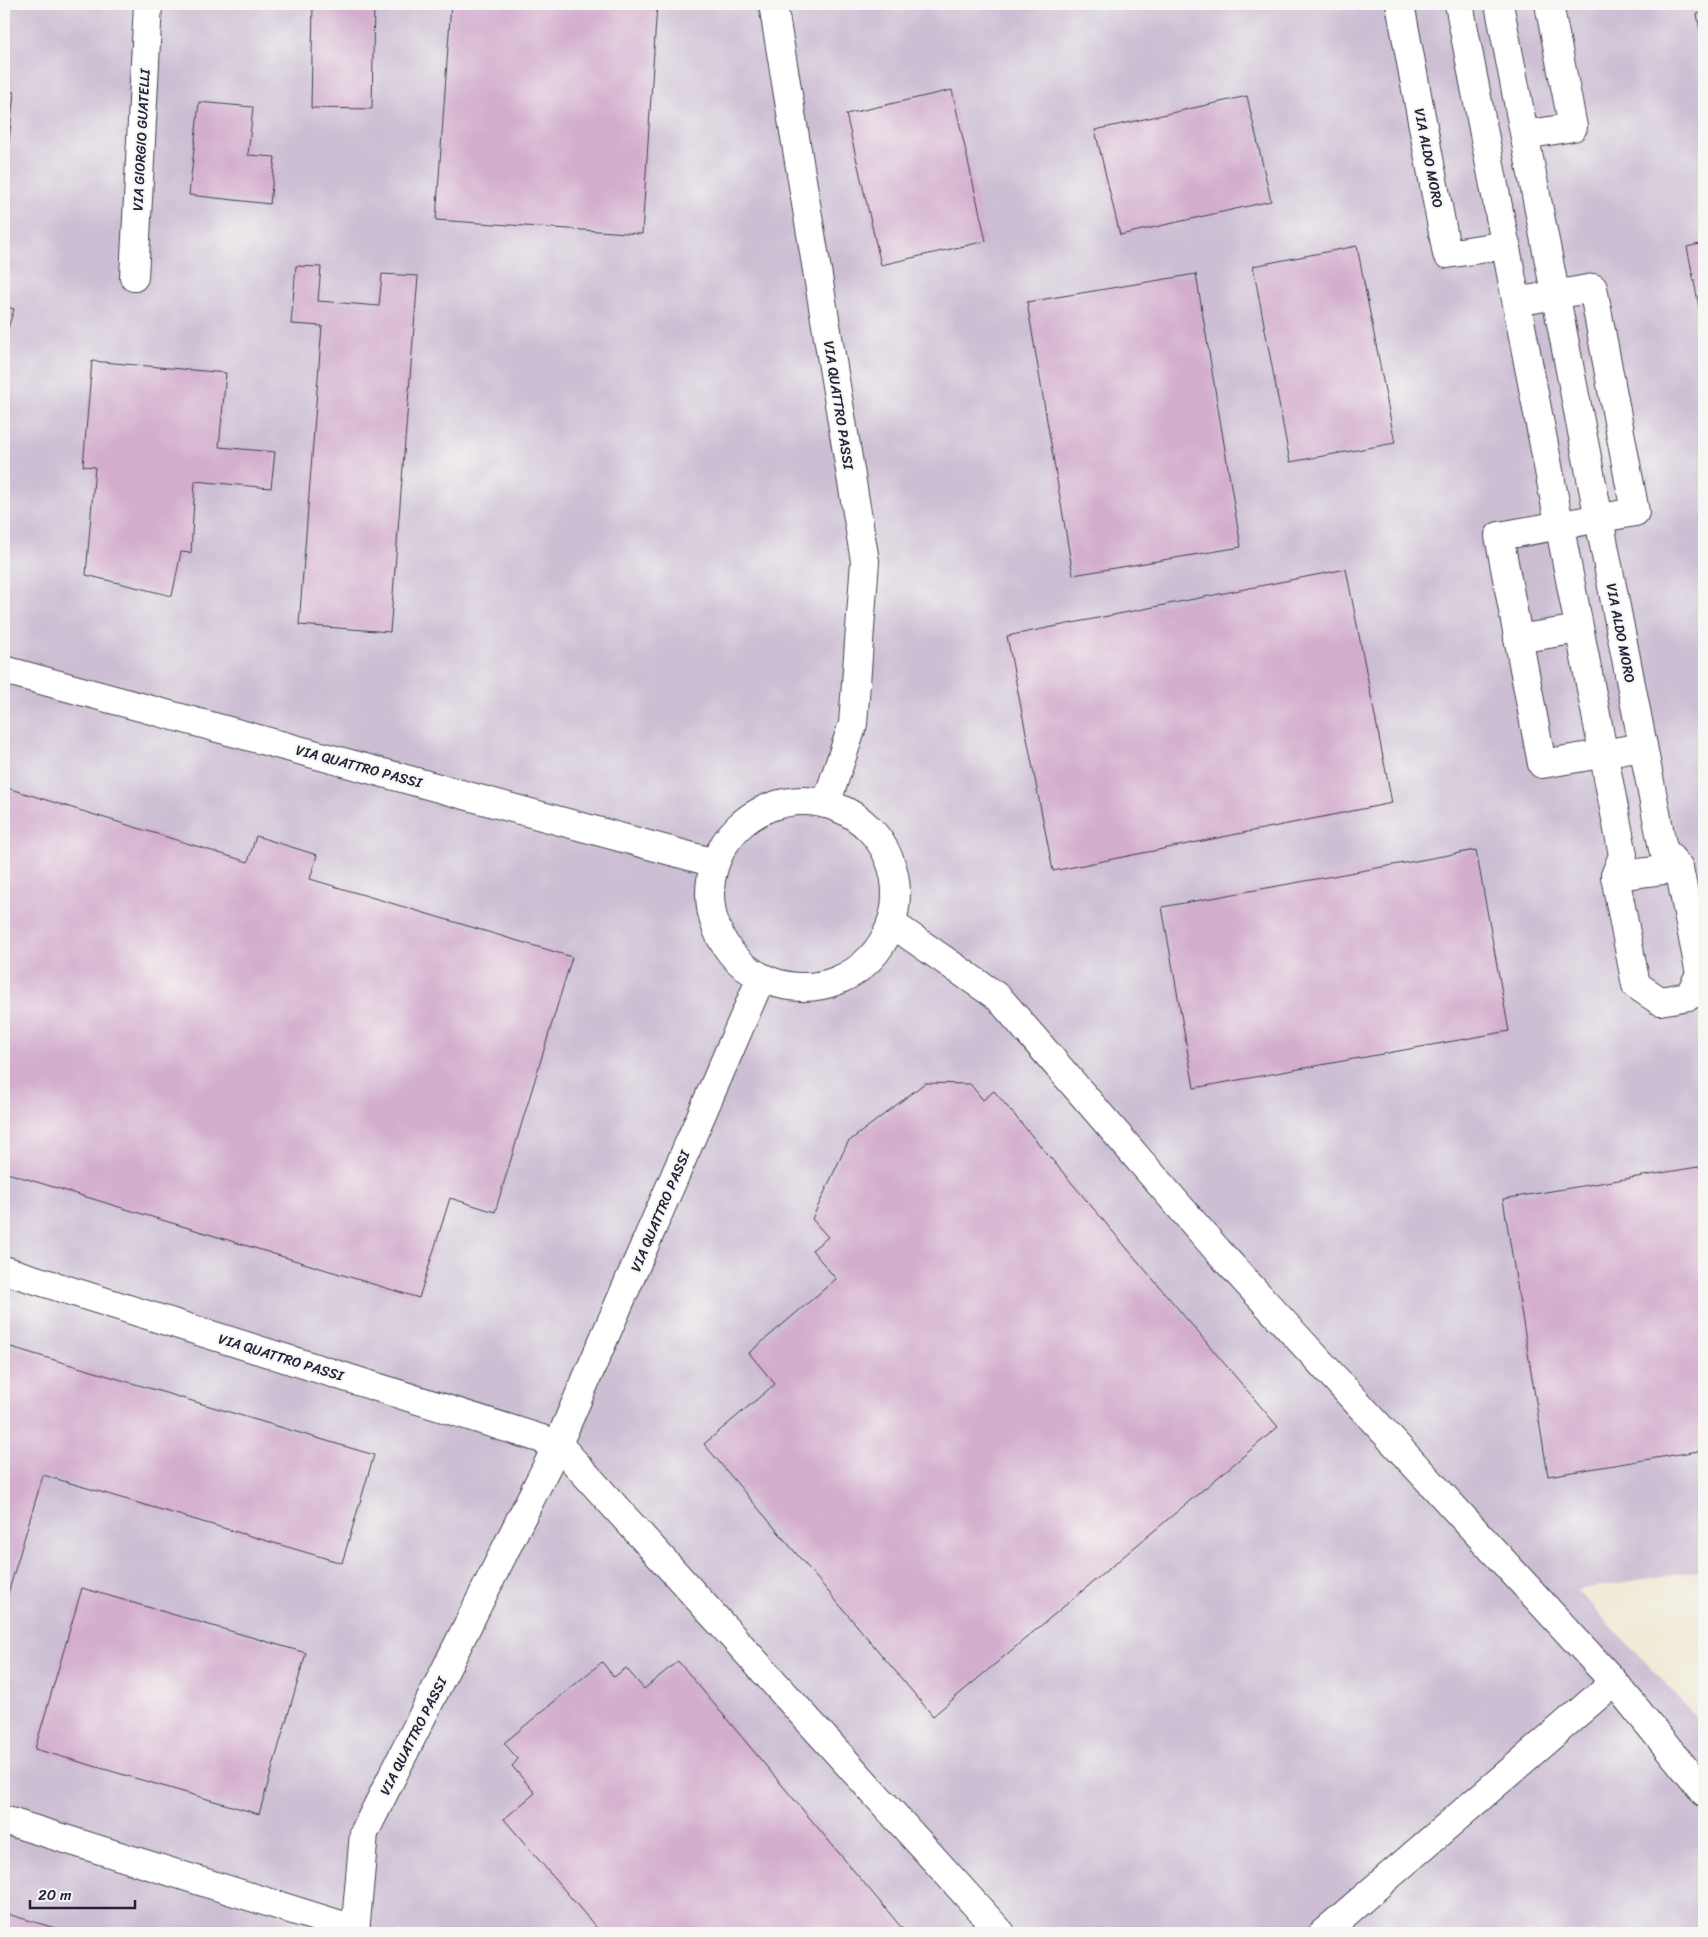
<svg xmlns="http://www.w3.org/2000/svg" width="1708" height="1937" font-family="Sriracha,sans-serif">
<rect width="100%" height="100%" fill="#f6f6f2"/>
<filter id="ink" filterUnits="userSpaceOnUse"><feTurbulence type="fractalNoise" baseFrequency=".02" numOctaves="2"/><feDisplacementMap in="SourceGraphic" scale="10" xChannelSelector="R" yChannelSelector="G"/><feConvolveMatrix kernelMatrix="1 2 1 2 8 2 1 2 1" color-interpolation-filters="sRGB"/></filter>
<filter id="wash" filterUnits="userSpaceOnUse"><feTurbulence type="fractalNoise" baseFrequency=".0096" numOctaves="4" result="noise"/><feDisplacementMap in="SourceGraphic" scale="20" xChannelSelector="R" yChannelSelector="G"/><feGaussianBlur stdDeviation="1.12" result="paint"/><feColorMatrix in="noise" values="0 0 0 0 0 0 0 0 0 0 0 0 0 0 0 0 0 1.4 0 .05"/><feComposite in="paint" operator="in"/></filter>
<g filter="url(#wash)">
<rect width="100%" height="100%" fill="#f0e9d4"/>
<polygon fill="#ccbed3" points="4,4 1704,4 1704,1569 1577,1590 1704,1724 1704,1933 4,1933"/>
<g id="blocks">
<g fill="#d3adce">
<polygon points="313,4 374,4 372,109 311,108"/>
<polygon points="451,4 657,4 642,234 436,220"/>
<polygon points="1704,13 1704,46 1703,46 1697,14"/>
<polygon points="952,90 986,241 881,265 846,114"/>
<polygon points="4,91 14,92 6,172 4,172"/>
<polygon points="1247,96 1271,201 1120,235 1095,130"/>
<polygon points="199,102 253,107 248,155 275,157 270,204 189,195"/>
<polygon points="1704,243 1704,325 1703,326 1687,247"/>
<polygon points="1357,246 1395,443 1290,462 1253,266"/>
<polygon points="296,266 321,267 318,301 379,306 382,274 418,276 390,632 299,625 322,326 291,324"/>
<polygon points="1196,274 1241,547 1073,575 1027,302"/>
<polygon points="4,306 14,309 4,341"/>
<polygon points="92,361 226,373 219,447 275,452 271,488 195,481 191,553 181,552 172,596 86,575 95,467 83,466"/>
<polygon points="1346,569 1392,803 1053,871 1007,636"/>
<polygon points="4,787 248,862 256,836 317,855 310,879 572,957 495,1212 450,1198 419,1298 4,1172"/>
<polygon points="1476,850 1509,1031 1194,1088 1162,907"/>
<polygon points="925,1083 970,1084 983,1100 994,1091 1278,1427 933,1716 704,1444 775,1384 749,1353 836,1279 812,1250 828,1237 812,1219 848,1142"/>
<polygon points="1704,1166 1704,1450 1548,1476 1503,1199"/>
<polygon points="4,1345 374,1455 342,1563 43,1475 4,1607"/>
<polygon points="82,1588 306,1653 259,1814 35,1749"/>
<polygon points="678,1661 906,1933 601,1933 504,1819 535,1793 512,1766 518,1759 504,1743 602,1662 614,1677 626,1668 644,1689"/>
<polygon points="4,1913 72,1933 4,1933"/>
</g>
</g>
</g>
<g filter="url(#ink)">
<use href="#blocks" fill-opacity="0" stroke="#414052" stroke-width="1"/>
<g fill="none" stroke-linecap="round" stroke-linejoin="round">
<defs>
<g id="minor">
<polyline points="773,4 865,561 853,724 826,804"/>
<polyline points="1400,4 1447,254 1506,245"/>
<polyline points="1459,4 1623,855 1615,876 1636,985 1660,1001 1689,996 1700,974 1679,868 1663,849 1499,4"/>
<polyline points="1525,135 1573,127 1549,4"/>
<polyline points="134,277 148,4"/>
<polyline points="1517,302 1593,288 1635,512 1499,536 1542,764 1643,747"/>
<polyline points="1518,639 1579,629"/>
<polyline points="4,670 715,863"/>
<circle cx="803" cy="894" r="93"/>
<polyline points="1615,876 1679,868"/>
<polyline points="891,923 999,998 1218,1251 1614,1682 1323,1933"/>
<polyline points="4,1270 558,1444 1001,1933"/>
<polyline points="1614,1682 1704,1792"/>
<polyline points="4,1820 354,1929"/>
<polyline points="355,1933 364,1833 558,1444 761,978"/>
</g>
</defs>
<use href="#minor" stroke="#414052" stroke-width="30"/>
<use href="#minor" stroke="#fff" stroke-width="28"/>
</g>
</g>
<g text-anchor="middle" stroke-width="4.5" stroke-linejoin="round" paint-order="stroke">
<g font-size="14" fill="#22223b" stroke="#f6f6f2">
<text transform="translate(141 140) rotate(-87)" y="5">VIA GIORGIO GUATELLI</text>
<text transform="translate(1429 158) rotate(79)" y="5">VIA ALDO MORO</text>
<text transform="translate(839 405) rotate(81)" y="5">VIA QUATTRO PASSI</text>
<text transform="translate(1621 633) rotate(79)" y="5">VIA ALDO MORO</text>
<text transform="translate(359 766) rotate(15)" y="5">VIA QUATTRO PASSI</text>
<text transform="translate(660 1211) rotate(-67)" y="5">VIA QUATTRO PASSI</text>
<text transform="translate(281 1357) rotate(17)" y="5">VIA QUATTRO PASSI</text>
<text transform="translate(413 1736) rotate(-63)" y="5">VIA QUATTRO PASSI</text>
</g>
</g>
<rect width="1708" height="1937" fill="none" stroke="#f6f6f2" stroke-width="20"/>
<path d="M30 1900v8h105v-8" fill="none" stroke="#22223b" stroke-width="2.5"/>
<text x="38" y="1900" font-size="15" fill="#22223b" stroke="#f6f6f2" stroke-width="4" paint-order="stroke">20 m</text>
</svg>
